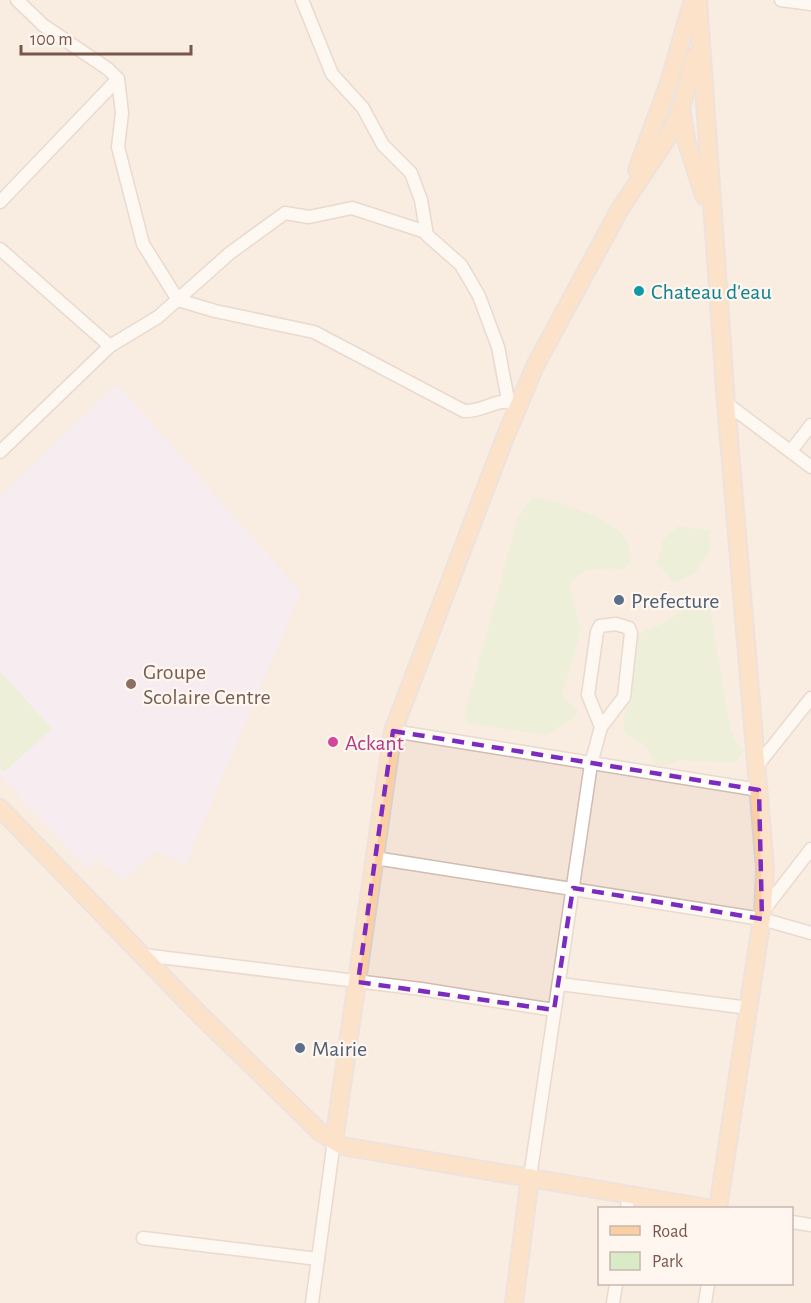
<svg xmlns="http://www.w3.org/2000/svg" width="811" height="1303" font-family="'Alegreya Sans',sans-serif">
<rect width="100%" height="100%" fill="#fdf3e9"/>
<path fill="#f4e4d7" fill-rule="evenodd" d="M0,0H811V1303H0ZM600,1208H792V1284H600Z"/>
<polygon fill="#f0e5f9" points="117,384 301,592 185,865 156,850 123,881 97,859 87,868 0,776 0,496"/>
<g fill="#d9ebc6">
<path d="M533,497C558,502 618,518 628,543C630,548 630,556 631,562L623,569C604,569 579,566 569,586L581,629L562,696L577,710L576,717L546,735L466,723L464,717L518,517Z"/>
<polygon points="679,526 709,531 710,551 695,573 674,583 657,563 663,540"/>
<path d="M699,602L709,603L730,729L735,741L744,751L734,763L678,760L667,765H654C650,746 641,741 625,734L623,718L628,706L634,638C649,625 672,626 681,607Z"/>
<polygon points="0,671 52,729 4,772 0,768"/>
</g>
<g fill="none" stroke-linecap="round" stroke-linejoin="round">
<defs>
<g id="minor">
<path d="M17,0L43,25L108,69L118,79L122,113L118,147L143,244L178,300L215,311L314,332L464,411C487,412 496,395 519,405"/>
<polyline points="302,0 332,74 363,108 383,145 411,173 421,200 427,235 461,265 479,296 498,347 508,400"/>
<polyline points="781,0 811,4"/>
<polyline points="0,202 118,79"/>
<polyline points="0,249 110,346"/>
<polyline points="726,403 811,467"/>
<polyline points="791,451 811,425"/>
<polyline points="0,452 110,346 158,317 230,253 285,213 309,217 352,208 426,232"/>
<polyline points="393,731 759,790"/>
<polyline points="757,766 811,698"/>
<polyline points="375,858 762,919 811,933"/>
<polyline points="763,911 811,849"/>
<polyline points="143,955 421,989 554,1010"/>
<polyline points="560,984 749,1008"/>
<polyline points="530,1177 591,764 601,727 624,697 631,633 629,628 616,624 600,626 597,632 588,695 601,727"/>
<polyline points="627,1208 628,1197"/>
<polyline points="792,1222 811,1225"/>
<polyline points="143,1238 318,1259"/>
<polyline points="312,1303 334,1141"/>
<polyline points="613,1303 616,1284"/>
<polyline points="705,1303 708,1284"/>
</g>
<g id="major">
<polyline points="698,0 726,403 765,869 763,911 718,1208"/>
<polyline points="681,108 686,139 704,196"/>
<polyline points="637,170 668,86 693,0"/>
<polyline points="0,808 198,1013 320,1132 342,1146 707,1208"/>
<polyline points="334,1141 393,731 504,440 535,366 620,209 668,137 680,112 695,56"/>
<polyline points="514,1303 530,1177"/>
</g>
</defs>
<use href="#minor" stroke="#d2bbb0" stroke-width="15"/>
<use href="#major" stroke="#d9d0cd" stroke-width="20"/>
<use href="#minor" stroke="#fff" stroke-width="12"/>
<use href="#major" stroke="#fbcfa2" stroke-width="16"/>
</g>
<path d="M0 0H811V1303H0ZM393,731L759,790L762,919L573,888L554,1010L358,982Z" fill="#fdf3e9" fill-opacity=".55" fill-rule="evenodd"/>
<path fill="none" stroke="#7b2cbf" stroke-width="4.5" stroke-dasharray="12 8" stroke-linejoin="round" d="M393,731L759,790L762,919L573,888L554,1010L358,982Z"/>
<circle fill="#0f9aa8" stroke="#fff7ef" stroke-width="2" cx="639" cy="291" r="6"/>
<g fill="#5c6f8a" stroke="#fff7ef" stroke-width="2">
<circle cx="619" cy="600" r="6"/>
<circle cx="300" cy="1048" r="6"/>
</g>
<circle fill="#8d6e63" stroke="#fff7ef" stroke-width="2" cx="131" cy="684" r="6"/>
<circle fill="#d1479c" stroke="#fff7ef" stroke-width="2" cx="333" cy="742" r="6"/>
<g text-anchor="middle" stroke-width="4.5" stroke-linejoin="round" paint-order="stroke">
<g font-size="22" fill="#0d838f" stroke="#fff7ef" text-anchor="start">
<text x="651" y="299">Chateau d'eau</text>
</g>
<g font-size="22" fill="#4e5e75" stroke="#fff7ef" text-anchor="start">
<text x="631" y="608">Prefecture</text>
<text x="312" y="1056">Mairie</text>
</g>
<g font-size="22" fill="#785e54" stroke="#fff7ef" text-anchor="start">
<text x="143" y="679">Groupe<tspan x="143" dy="25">Scolaire Centre</tspan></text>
</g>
<g font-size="22" fill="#b23c85" stroke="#fff7ef" text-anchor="start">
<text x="345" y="750">Ackant</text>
</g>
</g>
<rect x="598" y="1207" width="195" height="78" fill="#fff7ef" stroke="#c9b7ae" stroke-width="1.5"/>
<rect x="610" y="1226" width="30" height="9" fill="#fbcfa2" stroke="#c9b7ae" stroke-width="1.5"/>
<text x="652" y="1237" font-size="18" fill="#78564c">Road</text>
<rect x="610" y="1252" width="30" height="18" fill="#d9ebc6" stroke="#c9b7ae" stroke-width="1.5"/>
<text x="652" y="1267" font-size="18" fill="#78564c">Park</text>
<path d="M21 45v9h170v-9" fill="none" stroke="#78564c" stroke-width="3"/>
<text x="30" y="45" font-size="18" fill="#78564c" stroke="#fff7ef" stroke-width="4.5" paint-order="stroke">100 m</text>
</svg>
